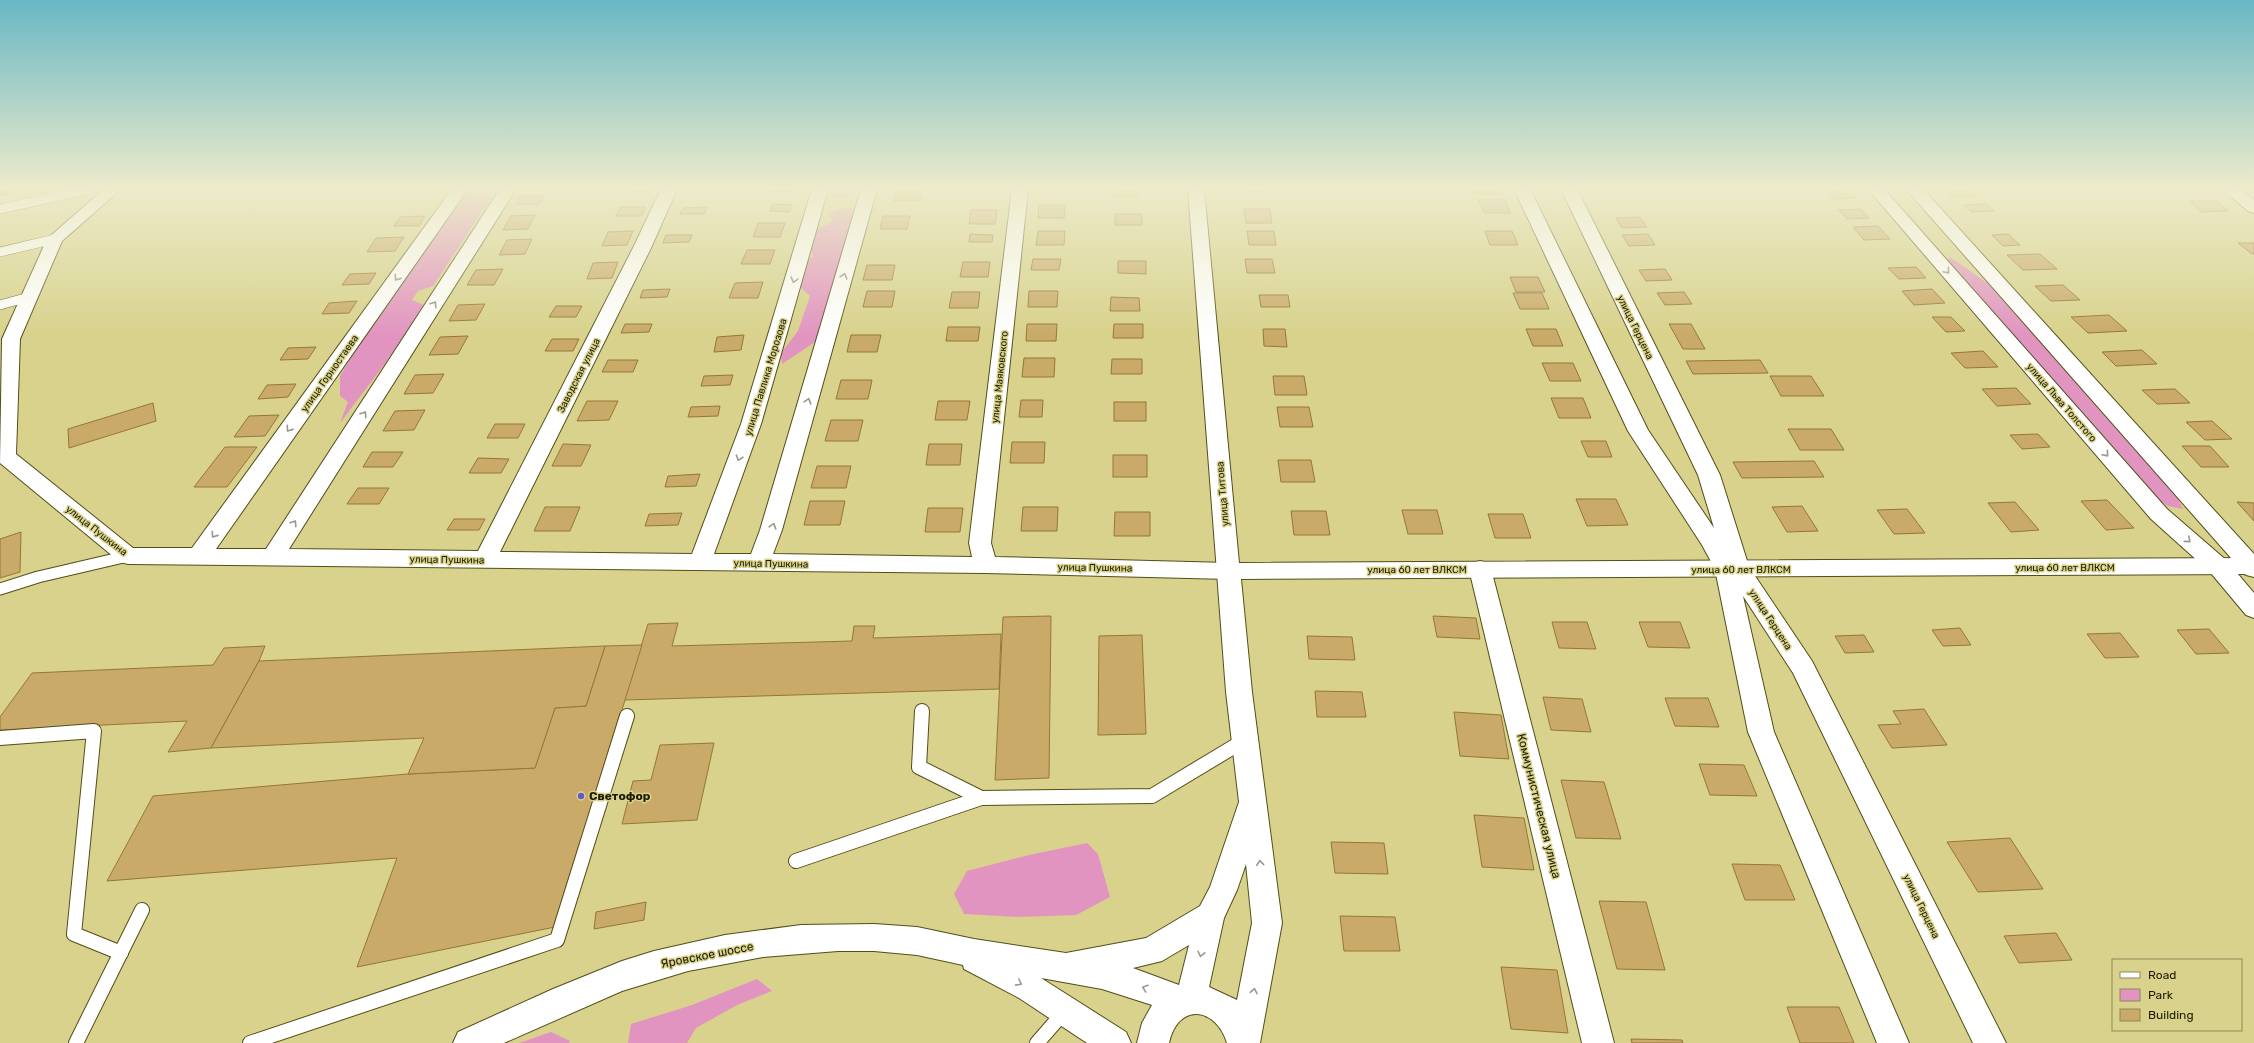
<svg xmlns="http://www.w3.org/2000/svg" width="2254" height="1043" font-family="Rubik,sans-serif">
<rect width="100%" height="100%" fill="#d8d28c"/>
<g fill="#e294c1">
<polygon points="468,189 497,189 433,286 418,291 412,300 424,305 384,365 340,423 348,402 340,396 340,376 364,336 456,203"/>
<polygon points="836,189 861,189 859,193 847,198 834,198 830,193"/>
<polygon points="855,208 818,340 782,364 781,353 798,331 810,296 800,287 803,266 813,256 810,244 815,230 832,222 829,214 839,209"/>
<polygon points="1950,257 1993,287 2124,433 2178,499 2183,509 2168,506 2143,490 1945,263"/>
<polygon points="1087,843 1098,854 1110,897 1076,915 1020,917 964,914 954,894 967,871 1029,855"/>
<polygon points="757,979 772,991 737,1005 696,1028 687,1043 628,1043 631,1024 692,1005"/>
<polygon points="551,1032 570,1041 569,1043 519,1043"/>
</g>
<g fill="#c9aa69" stroke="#957736">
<polygon points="0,189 12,189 10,194 0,196"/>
<polygon points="409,189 446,189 407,191"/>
<polygon points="629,189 653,189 651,191 628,191"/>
<polygon points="771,189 797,189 796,192 770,192"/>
<polygon points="897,189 922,189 920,201 893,201"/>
<polygon points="1114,189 1140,189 1139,196 1114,196"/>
<polygon points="1242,189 1267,189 1268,191 1242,191"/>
<polygon points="1471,189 1498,189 1500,194 1473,194"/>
<polygon points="1825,189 1847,189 1856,198 1834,199"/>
<polygon points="1944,189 1970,189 1977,196 1953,197"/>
<polygon points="2177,189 2204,189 2206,190 2179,191"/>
<polygon points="544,195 539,204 516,204 520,196"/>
<polygon points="1478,200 1505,200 1510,213 1484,213"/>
<polygon points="2189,201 2216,201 2228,211 2201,212"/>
<polygon points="773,204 792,205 789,212 770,211"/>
<polygon points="1986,204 1994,211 1972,212 1964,205"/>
<polygon points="1039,205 1065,205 1064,218 1038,218"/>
<polygon points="621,207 646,207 641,216 616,216"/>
<polygon points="707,207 704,214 680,214 683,208"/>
<polygon points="1244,209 1270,209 1272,223 1246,223"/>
<polygon points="1861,209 1869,218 1847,219 1839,210"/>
<polygon points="971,210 997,210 995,224 969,224"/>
<rect x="1115" y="214" width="27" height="11"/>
<polygon points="535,215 528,229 503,230 511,216"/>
<polygon points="425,216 419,226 394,226 400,217"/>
<polygon points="883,216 910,216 907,229 880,229"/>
<polygon points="1640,217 1647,227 1622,228 1616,218"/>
<polygon points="758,223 785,223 780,237 753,237"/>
<polygon points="1878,226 1890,239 1864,240 1853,227"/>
<polygon points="633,231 627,245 602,246 608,232"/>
<polygon points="1038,231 1065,231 1064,245 1036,245"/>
<polygon points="1247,231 1274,231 1276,245 1249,245"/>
<polygon points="1485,231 1512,231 1518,245 1490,245"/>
<polygon points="970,234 993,235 992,242 969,242"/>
<polygon points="1648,234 1655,245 1629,246 1622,235"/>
<polygon points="2008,234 2020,245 2003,246 1992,235"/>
<polygon points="666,235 692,235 689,242 663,243"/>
<polygon points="404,237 395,251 367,252 376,238"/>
<polygon points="532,239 525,254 499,255 507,240"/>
<polygon points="2238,243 2254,243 2254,254 2252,254"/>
<polygon points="747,250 775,250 770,264 741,264"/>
<polygon points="2040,254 2057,269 2023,270 2007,255"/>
<polygon points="1033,259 1061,259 1059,270 1031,270"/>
<polygon points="1245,259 1272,259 1275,273 1247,273"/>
<polygon points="1118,261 1146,261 1146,274 1118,273"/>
<polygon points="618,262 612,278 587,279 593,263"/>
<polygon points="963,262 990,262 988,277 960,277"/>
<polygon points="867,265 895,265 892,280 863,280"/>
<polygon points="1916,267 1926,278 1899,279 1888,268"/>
<polygon points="503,269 494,285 467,285 476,270"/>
<polygon points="1665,269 1672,280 1646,281 1639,270"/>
<polygon points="376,273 369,284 342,285 350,274"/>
<polygon points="1510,277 1538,277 1545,292 1516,292"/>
<polygon points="763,282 758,298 729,298 735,283"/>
<polygon points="2063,285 2080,300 2051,301 2035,286"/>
<polygon points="670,289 667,297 640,298 643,290"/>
<polygon points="1932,289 1945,303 1914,305 1902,291"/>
<polygon points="867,291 895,291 892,307 863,307"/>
<polygon points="1029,291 1058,291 1057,307 1028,307"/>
<polygon points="952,292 980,292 978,308 949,308"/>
<polygon points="1684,292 1692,304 1665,305 1657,293"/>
<polygon points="1513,293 1542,293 1549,309 1520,309"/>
<polygon points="1259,295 1288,295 1290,307 1261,307"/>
<polygon points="1111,297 1139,298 1140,311 1110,311"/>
<polygon points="357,301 349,313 322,314 329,303"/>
<polygon points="485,304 476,320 449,321 458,305"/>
<polygon points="556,306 582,306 576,317 549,317"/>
<polygon points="2109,315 2127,331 2088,333 2071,317"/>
<polygon points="1932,317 1951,317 1965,331 1946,332"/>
<polygon points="625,324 652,324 649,332 621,333"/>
<polygon points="1027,324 1057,324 1056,341 1026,341"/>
<polygon points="1114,324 1143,324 1143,338 1113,338"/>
<polygon points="1669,324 1691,324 1705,349 1683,349"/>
<polygon points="948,327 980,327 978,341 946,341"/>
<polygon points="1263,329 1285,329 1287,347 1264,346"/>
<polygon points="1526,329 1556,329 1563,346 1533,346"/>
<polygon points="744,335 741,350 714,352 717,337"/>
<polygon points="851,335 881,335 877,352 847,352"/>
<polygon points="468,336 458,354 429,355 440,337"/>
<polygon points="552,339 579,339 573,351 545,351"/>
<polygon points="316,347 308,359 280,360 288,348"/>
<polygon points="2142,350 2157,364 2116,366 2102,352"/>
<polygon points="1983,351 1998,367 1965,368 1951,353"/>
<polygon points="1024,358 1055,358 1054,377 1022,377"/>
<polygon points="1112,359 1142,359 1142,374 1111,374"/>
<polygon points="608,360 638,360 633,372 602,372"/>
<polygon points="1760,360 1768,373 1693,374 1686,361"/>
<polygon points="1542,363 1573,363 1581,381 1550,381"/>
<polygon points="444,374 433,393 404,394 415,375"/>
<polygon points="733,375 730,385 701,386 704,376"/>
<polygon points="1273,376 1304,376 1307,395 1275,395"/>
<polygon points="1770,376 1811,376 1824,396 1781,396"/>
<polygon points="841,380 872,380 868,399 836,399"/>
<polygon points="296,384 288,397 258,399 267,385"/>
<polygon points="2016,388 2031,404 1997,406 1982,389"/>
<polygon points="2175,389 2190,403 2157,404 2142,390"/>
<polygon points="1551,398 1583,398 1591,418 1559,418"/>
<polygon points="1021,400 1043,400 1042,417 1019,417"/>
<polygon points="587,401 618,401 609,420 577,421"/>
<polygon points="938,401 970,401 967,420 935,420"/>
<rect x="1114" y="402" width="32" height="19"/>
<polygon points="153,403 156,421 69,448 68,429"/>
<polygon points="720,406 718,416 688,417 691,407"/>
<polygon points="1277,407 1309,407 1313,427 1280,427"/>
<polygon points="425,410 414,430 383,431 395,411"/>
<polygon points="279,415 265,436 234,437 249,416"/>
<polygon points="831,420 863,420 858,441 825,441"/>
<polygon points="2212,421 2232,439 2205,440 2186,422"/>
<polygon points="495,424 525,424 518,438 487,438"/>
<polygon points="1788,429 1831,429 1844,450 1800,450"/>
<polygon points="2038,434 2050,447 2022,449 2010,435"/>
<polygon points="1581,441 1606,441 1612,457 1588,457"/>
<polygon points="1012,442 1045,442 1044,463 1010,463"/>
<polygon points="563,444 591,445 581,466 552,466"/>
<polygon points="929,444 962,444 960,465 926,465"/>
<polygon points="2182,446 2210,446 2229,467 2201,467"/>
<polygon points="225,447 257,447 227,487 194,487"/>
<polygon points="372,452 403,452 393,467 363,467"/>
<rect x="1113" y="455" width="34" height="22"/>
<polygon points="478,458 509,459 501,473 469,473"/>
<polygon points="1278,460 1311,460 1315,482 1281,482"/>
<polygon points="1814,461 1824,477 1742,478 1733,462"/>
<polygon points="817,466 851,466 846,488 811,488"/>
<polygon points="700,474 696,486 665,487 668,476"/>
<polygon points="358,488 389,488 379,504 347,504"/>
<polygon points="1576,499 1616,499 1628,525 1587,526"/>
<polygon points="2107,500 2134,528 2106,530 2081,501"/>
<polygon points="810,501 845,501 840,525 804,525"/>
<polygon points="2015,502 2039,530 2011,532 1988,503"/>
<polygon points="2237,502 2254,503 2254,521"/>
<polygon points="1802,506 1818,531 1787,532 1772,507"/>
<polygon points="545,507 580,507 570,531 534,531"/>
<polygon points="1023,507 1058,507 1057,531 1021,531"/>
<polygon points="928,508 963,508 960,532 925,532"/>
<polygon points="1907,509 1925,533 1894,534 1877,510"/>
<polygon points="1402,510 1437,510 1443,534 1408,534"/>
<polygon points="1291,511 1326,511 1330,535 1294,535"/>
<polygon points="1115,512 1150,512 1150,536 1114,536"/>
<polygon points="682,513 678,525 645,526 649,514"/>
<polygon points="1488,514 1523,514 1531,538 1495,538"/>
<polygon points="454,519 485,519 479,530 447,530"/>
<polygon points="21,532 20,572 0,578 0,539"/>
<polygon points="1051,616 1049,778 995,780 1003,617"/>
<polygon points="1433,616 1476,618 1480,639 1437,637"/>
<polygon points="1552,622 1587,622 1596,649 1559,648"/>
<polygon points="1639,622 1680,622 1690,648 1648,647"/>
<polygon points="678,623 672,646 852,641 854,626 875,626 873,638 1001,634 999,689 624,700 648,624"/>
<polygon points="1960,628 1971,645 1943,646 1932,630"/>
<polygon points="2209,629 2229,653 2196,654 2177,630"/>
<polygon points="2120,633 2139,657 2105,658 2087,634"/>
<polygon points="1142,635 1146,734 1098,735 1099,636"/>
<polygon points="1864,635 1874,652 1845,653 1835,636"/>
<polygon points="1307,636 1352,637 1355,660 1309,659"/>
<polygon points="642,645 555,927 357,967 397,858 107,881 153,796 408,774 535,768 555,708 586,706 605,646"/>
<polygon points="265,646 259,661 211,748 168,752 187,721 0,730 0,717 32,673 213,665 224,648"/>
<polygon points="605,646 586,706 555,708 535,768 408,774 424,738 211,748 259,661"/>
<polygon points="1315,691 1362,692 1366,717 1317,717"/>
<polygon points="1543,697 1582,699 1591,732 1551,730"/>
<polygon points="1665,698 1708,698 1719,727 1675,726"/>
<polygon points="1924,709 1947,745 1892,748 1878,725 1901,724 1893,711"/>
<polygon points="1454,712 1501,715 1509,759 1460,756"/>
<polygon points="714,743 697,820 622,824 633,781 651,780 660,745"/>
<polygon points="1699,764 1744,765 1757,796 1710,795"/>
<polygon points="1561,780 1604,782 1621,839 1576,838"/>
<polygon points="1474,815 1524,818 1534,870 1482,867"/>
<polygon points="2010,838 2043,889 1978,892 1947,842"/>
<polygon points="1331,842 1384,843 1388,874 1335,873"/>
<polygon points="1732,864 1780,865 1795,900 1745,900"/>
<polygon points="1599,901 1646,902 1665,970 1617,969"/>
<polygon points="646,902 644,920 594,929 596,912"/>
<polygon points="1340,916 1395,917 1400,951 1344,951"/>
<polygon points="2056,933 2072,960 2019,963 2004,936"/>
<polygon points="1501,967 1557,970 1568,1033 1511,1029"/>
<polygon points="1787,1007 1839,1007 1854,1043 1800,1043"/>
<polygon points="1631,1039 1682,1040 1683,1043 1632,1043"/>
</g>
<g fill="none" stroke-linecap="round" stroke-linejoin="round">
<defs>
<g id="lane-far2">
<polyline points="0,209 90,189"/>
<polyline points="0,252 55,239"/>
<polyline points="0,305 29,297"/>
</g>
<polyline id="lane-far1" points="0,589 38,577 128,556"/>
<g id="lane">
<polyline points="922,711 919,767 981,798"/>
<polyline points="0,738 94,731 74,934 121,953"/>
<polyline points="796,861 981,798 1152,796 1245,740"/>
<polyline points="76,1043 142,910"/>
<polyline points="250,1043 557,940 627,716"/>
<polyline points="1037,1043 1064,1012"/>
</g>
<g id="street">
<polygon points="104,189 121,189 62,241 20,339 16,454 133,548 192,548 452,189 468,189 216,549 266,549 500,189 516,189 289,549 478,551 633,248 661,189 677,189 651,248 500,552 692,554 741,424 812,189 828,189 761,424 714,554 751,554 760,530 861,189 877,189 782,530 773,554 972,557 969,543 1012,189 1028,189 991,543 995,557 1229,563 1237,565 1240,571 1237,577 1229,579 986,573 128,564 120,562 0,463 2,339 47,239"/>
<polygon points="1514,189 1530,189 1648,430 1714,528 1698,475 1561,189 1577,189 1720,475 1749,567 1812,661 2006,1043 1973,1043 1793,673 1743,596 1774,732 1909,1043 1877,1043 1748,732 1715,569 1702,545 1628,431"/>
<polygon points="1868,189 1884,189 2167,509 2226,560 2254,593 2254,618 2246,615 2210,572 2151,519"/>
<polygon points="1906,189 1923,189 2254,554 2254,577 2246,575"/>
<polygon points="2222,189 2240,189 2254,200 2254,213 2248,211"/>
<polygon points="1480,561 1488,563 1491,569 1614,1043 1582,1043 1469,569 1472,563"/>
</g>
<path id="secondary" d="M1188,189H1204L1239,563L2254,558V574L1241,579L1252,692L1282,923L1260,1043H1227C1216,1007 1178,1002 1169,1043H1137L1142,1023L1152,1005L1102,989L1041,978L1126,1032L1131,1043H1087L1019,998L964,969L963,965L917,955L874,951H838L763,957L688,971L622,991L504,1043H453L458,1032L553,989L622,961L654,951L725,935L801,925L874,924L917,927L974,939L1066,953L1146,938L1200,906L1210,887L1239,802L1226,692ZM1246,864L1252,923L1237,1000L1209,987L1224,918L1237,890ZM1189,945L1179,985L1133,968L1162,961Z"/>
</defs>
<use href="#lane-far2" stroke="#524e18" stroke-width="10"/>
<use href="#lane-far1" stroke="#524e18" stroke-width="13"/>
<use href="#lane" stroke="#524e18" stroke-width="16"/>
<use href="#street" stroke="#524e18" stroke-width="2"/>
<use href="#secondary" stroke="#524e18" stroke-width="2"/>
<use href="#lane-far2" stroke="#fff" stroke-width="9"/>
<use href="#lane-far1" stroke="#fff" stroke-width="11"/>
<use href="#lane" stroke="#fff" stroke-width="14"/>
<use href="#street" fill="#fff" fill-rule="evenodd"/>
<use href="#secondary" fill="#fff" fill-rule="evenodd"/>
</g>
<defs><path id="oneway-chevron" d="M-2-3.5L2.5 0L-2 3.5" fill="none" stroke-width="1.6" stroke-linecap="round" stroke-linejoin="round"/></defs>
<g stroke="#99988c">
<use href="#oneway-chevron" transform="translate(1947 271) rotate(49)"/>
<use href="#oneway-chevron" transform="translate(844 276) rotate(-74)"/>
<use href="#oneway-chevron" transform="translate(397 278) rotate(125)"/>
<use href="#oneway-chevron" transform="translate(794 280) rotate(106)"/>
<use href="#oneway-chevron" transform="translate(434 304) rotate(-57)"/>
<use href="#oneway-chevron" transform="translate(808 401) rotate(-74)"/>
<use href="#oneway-chevron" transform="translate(364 414) rotate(-57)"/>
<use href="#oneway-chevron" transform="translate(289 429) rotate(125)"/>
<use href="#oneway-chevron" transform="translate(2106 454) rotate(49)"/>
<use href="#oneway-chevron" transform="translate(739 458) rotate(109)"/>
<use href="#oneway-chevron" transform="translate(294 523) rotate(-57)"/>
<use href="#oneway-chevron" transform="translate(773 526) rotate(-73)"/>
<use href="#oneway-chevron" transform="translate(214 535) rotate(125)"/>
<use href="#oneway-chevron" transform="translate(2188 540) rotate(41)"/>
<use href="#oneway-chevron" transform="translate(1260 863) rotate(-96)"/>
<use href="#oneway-chevron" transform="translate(1201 954) rotate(103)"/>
<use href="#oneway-chevron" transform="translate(1019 983) rotate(28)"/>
<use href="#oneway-chevron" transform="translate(1145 988) rotate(-161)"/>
<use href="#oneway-chevron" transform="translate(1254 991) rotate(-79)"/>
</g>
<linearGradient id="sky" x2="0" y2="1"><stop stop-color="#69b7c5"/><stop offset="0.56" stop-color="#edebcb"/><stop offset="1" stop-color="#edebcb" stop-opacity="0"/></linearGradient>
<rect width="2254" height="335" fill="url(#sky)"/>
<circle fill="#6757d0" stroke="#d8d28c" stroke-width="1.5" cx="581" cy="796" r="4"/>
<g text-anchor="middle" stroke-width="3" stroke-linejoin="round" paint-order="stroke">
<g font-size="10" fill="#1d1b00" stroke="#d8d28c">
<text transform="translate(1636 327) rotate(64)" y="4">улица Герцена</text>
<text transform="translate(329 373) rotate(-55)" y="4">улица Горностаева</text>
<text transform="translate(578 375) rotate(-63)" y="4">Заводская улица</text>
<text transform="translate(765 377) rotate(-73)" y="4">улица Павлика Морозова</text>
<text transform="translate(999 377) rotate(-84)" y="4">улица Маяковского</text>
<text transform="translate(2062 402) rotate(49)" y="4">улица Льва Толстого</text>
<text transform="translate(1222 494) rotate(-95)" y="4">улица Титова</text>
<text transform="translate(97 530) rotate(38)" y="4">улица Пушкина</text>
<text transform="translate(447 559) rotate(1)" y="4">улица Пушкина</text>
<text transform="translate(771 563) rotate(1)" y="4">улица Пушкина</text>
<text transform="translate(1095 567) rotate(1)" y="4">улица Пушкина</text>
<text x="2065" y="571">улица 60 лет ВЛКСМ</text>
<text x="1417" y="573">улица 60 лет ВЛКСМ</text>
<text x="1741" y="573">улица 60 лет ВЛКСМ</text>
<text transform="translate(1771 619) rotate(57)" y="4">улица Герцена</text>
<text transform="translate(1922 906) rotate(64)" y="4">улица Герцена</text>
</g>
<g font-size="12" font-weight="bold" fill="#1d1b00" stroke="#d8d28c" text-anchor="start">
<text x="589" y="800">Светофор</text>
</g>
<g font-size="12" fill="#1d1b00" stroke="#d8d28c">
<text transform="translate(1539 806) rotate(76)" y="4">Коммунистическая улица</text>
<text transform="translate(707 955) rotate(-11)" y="4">Яровское шоссе</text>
</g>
</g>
<rect x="2112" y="959" width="130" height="72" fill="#d8d28c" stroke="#8d8954"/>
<rect x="2120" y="972" width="20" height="6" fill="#ffffff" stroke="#8d8954"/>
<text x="2148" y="979" font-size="12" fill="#1d1b00">Road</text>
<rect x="2120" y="989" width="20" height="12" fill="#e294c1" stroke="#8d8954"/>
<text x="2148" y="999" font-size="12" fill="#1d1b00">Park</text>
<rect x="2120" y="1009" width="20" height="12" fill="#c9aa69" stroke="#8d8954"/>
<text x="2148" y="1019" font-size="12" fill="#1d1b00">Building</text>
</svg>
